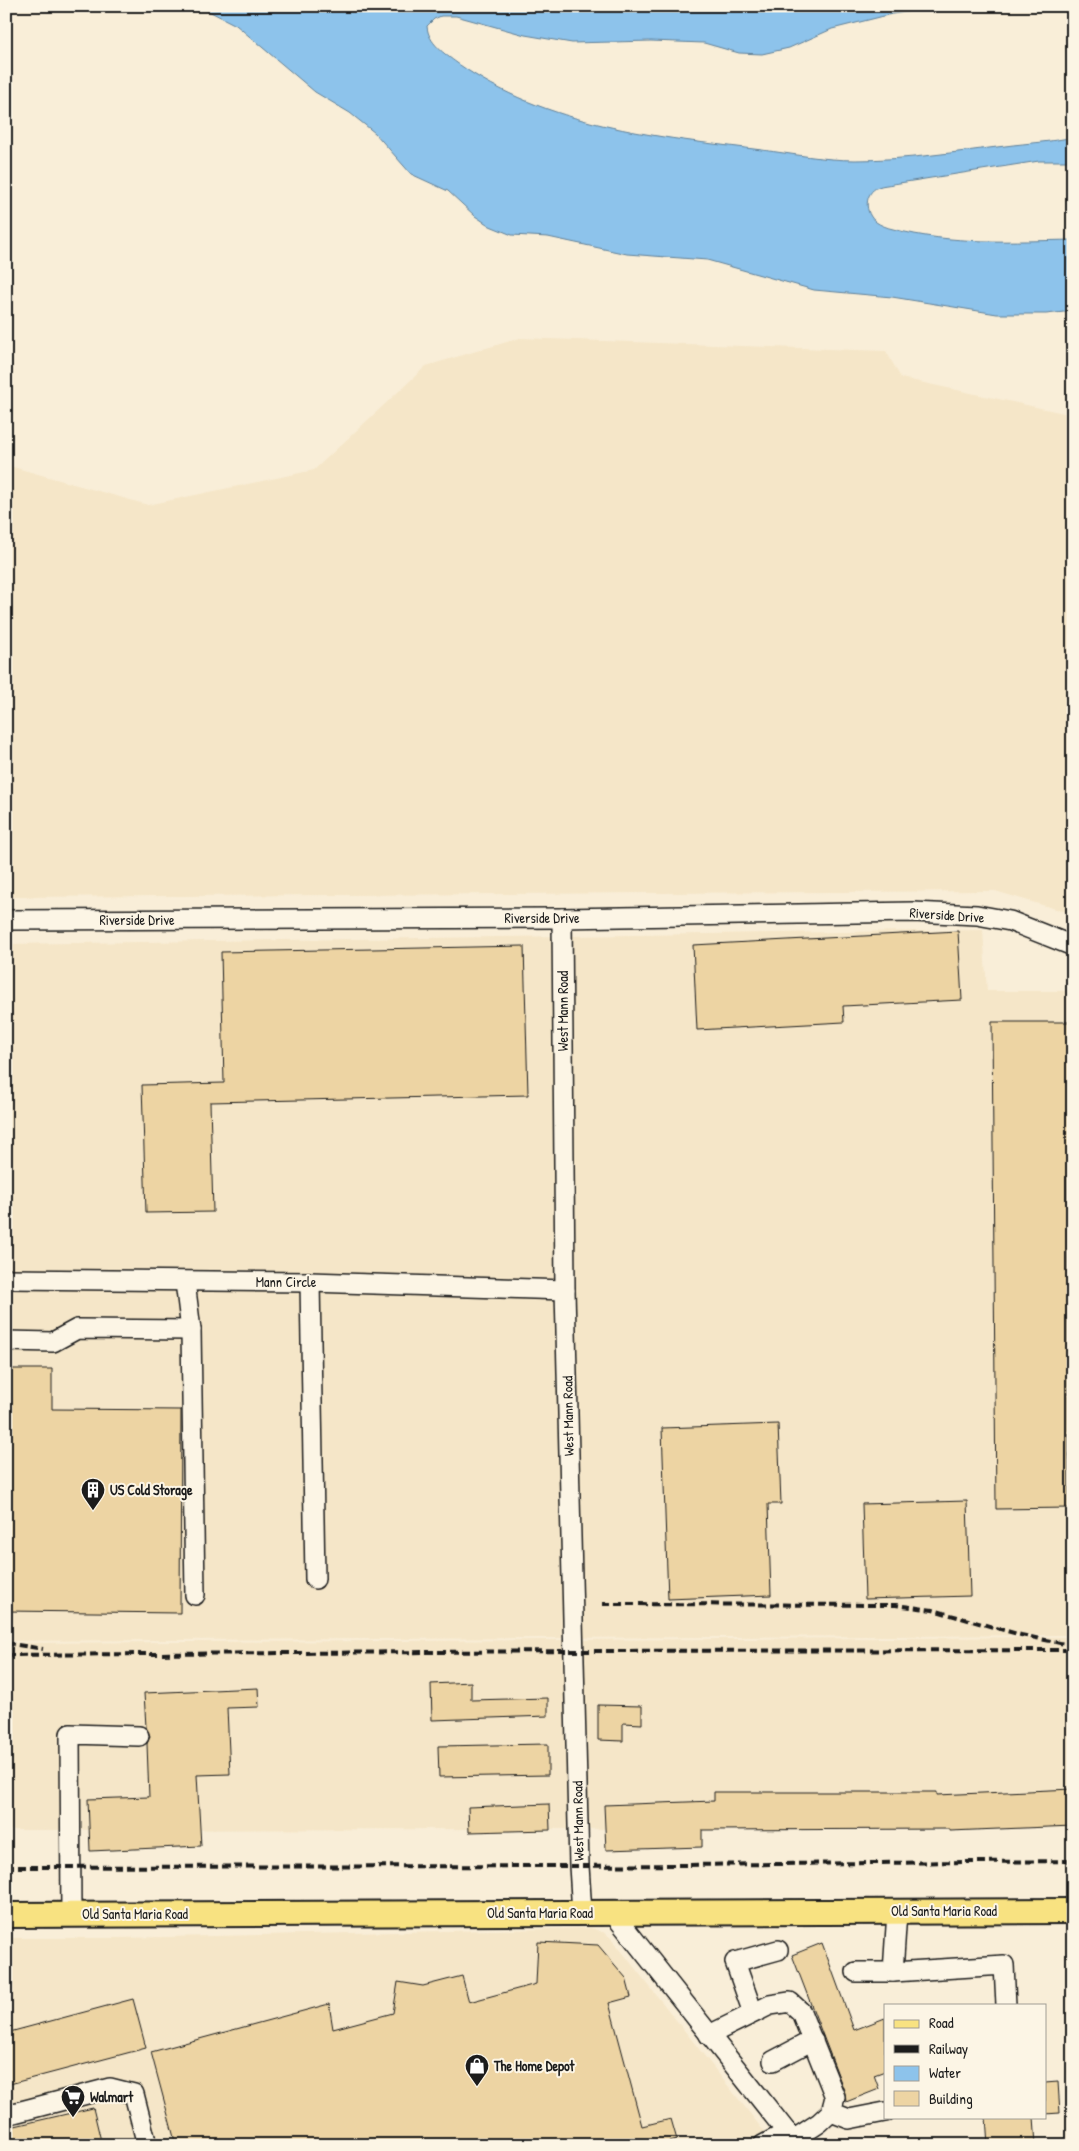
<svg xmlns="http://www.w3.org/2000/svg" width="1079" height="2151" font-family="'Patrick Hand',sans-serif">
<rect width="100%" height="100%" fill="#f9eed8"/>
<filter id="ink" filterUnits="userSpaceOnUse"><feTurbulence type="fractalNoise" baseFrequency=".02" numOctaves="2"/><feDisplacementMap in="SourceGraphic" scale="10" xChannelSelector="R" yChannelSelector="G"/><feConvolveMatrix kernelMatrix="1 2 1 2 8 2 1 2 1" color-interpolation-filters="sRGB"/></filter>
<g filter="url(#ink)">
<g fill="#f5e6c8">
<polygon points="520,338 886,351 901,378 1073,415 1073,914 995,891 6,897 6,465 148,505 314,470 426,366"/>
<polygon points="983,930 987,991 1073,991 1073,1635 6,1641 6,944"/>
<polygon points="1073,1637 1073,1828 6,1830 6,1643"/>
<polygon points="591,1928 605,1933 612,1939 775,2145 6,2145 6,1938 119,1938"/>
</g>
<path fill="#8dc3eb" stroke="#608098" d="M199,6H995L950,10L927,9L892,14L832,29L789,48L762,54L739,53L704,43L651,41L572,43L525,35L456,16H441L434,19L427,26C428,43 445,54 457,63C546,126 656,137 762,150C793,154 824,160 855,160C906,160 956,152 1005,146C1028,143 1051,142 1073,137V161H1039L893,184C889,185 883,185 878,187C864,193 864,213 876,222C880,225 888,228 893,229C951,245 1013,241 1073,240V311L1046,314H997L892,297L814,290L707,260L627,254L548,237L512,235L490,226L475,216L448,191L411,174L375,133L350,113L315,92L236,25Z"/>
<g fill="#edd4a3" stroke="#1c1c1c">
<polygon points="958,931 962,1000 843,1006 844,1022 697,1030 693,945"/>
<polygon points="524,946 528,1095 210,1102 213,1212 146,1213 142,1085 224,1083 221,952"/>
<polygon points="992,1022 1073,1022 1073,1176 1067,1176 1069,1508 996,1509"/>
<polygon points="6,1369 52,1369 52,1409 181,1410 180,1613 6,1611"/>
<polygon points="778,1424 781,1504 768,1504 771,1595 668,1599 662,1428"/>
<polygon points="967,1501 970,1596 865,1599 862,1504"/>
<polygon points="471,1682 471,1700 548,1698 548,1716 432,1720 431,1684"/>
<polygon points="258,1688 259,1707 227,1708 230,1774 197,1775 201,1846 90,1851 88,1799 149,1797 147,1744 150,1736 146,1727 144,1693"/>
<polygon points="598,1705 642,1706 642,1724 623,1723 623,1741 598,1740"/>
<polygon points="548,1744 548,1775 439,1777 438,1746"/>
<polygon points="1073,1789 1073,1826 950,1831 950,1829 702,1830 702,1847 606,1850 604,1805 714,1801 714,1792 937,1792 937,1795"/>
<polygon points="549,1804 550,1830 469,1832 468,1807"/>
<polygon points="538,1942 598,1945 626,1978 631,1997 609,2003 642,2126 671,2119 677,2140 658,2145 176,2145 151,2052 329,2004 333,2029 393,2013 398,1982 423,1986 462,1976 469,2002 536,1984"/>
<polygon points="822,1943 854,2030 885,2018 885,2071 874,2075 879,2089 846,2102 845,2093 792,1955"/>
<polygon points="133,1999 146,2048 6,2085 6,2033"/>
<polygon points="1058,2082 1060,2113 1045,2114 1045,2083"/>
<polygon points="93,2108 102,2145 6,2145 6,2128"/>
<polygon points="986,2117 1034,2117 1036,2145 988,2145"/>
</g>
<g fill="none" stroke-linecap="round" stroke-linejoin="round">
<defs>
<g id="minor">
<polyline points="562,918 565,1290 579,1866 582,1913"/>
<polyline points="6,920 562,918 913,912 977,915 1010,921 1073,946"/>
<polyline points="8,1279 310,1282 565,1290"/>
<polyline points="185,1282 191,1330 195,1595"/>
<polyline points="310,1282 315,1579"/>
<polyline points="6,1341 53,1342 77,1329 191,1330"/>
<polyline points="897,1912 893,1972 1004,1965 1006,2005"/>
<polyline points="613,1913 797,2145"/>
<polyline points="71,1915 70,1734 139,1736"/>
<polyline points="856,1972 893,1972"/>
<polyline points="753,2013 735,1962 778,1950"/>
<polyline points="709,2035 770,2005 790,2002 801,2012 835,2097 831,2112 819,2123 793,2140"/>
<polyline points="773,2061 813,2040"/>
<polyline points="831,2112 849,2119 885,2112"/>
<polyline points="6,2115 110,2088 134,2094 147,2145"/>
<polyline points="763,2145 787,2132"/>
</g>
<polyline id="major" points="6,1915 1073,1911"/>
</defs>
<use href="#minor" stroke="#1c1c1c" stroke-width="22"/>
<use href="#major" stroke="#1c1c1c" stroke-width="28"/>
<use href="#minor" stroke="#fcf5e5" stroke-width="19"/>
<use href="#major" stroke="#f8e281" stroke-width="24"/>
<g stroke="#1c1c1c" stroke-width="4" stroke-dasharray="8 4" stroke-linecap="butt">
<polyline points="603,1604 896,1605 933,1610 1021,1635 1070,1645"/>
<polyline points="6,1643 43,1649"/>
<polyline points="6,1655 574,1651 1073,1650"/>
<polyline points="6,1867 579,1866 1073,1861"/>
</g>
</g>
</g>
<defs>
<symbol id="building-pin" viewBox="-11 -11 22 30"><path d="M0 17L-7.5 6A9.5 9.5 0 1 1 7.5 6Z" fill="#1c1c1c" stroke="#fcf5e5"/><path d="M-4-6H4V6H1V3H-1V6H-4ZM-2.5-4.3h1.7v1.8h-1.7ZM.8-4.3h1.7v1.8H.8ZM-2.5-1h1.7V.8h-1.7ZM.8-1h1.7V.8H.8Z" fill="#fff"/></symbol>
<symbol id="shop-pin" viewBox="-11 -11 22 30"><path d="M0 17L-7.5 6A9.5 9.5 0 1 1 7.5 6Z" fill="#1c1c1c" stroke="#fcf5e5"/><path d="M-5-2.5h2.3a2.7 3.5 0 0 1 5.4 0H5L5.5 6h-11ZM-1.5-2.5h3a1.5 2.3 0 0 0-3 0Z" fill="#fff"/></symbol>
<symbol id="supermarket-pin" viewBox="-11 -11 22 30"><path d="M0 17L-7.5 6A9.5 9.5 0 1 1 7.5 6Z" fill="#1c1c1c" stroke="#fcf5e5"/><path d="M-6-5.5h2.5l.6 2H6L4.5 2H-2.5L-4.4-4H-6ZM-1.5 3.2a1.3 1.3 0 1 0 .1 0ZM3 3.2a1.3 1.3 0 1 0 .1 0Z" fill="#fff"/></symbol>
</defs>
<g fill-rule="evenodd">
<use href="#building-pin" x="79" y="1476" width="28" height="38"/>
<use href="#shop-pin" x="463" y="2052" width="28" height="38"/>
<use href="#supermarket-pin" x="59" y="2083" width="28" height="38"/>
</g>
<g text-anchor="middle" stroke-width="4" stroke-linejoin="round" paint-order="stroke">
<g font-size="14" fill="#1c1c1c" stroke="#fcf5e5">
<text transform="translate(947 915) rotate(4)" y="5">Riverside Drive</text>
<text x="542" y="923">Riverside Drive</text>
<text x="137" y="925">Riverside Drive</text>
<text transform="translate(563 1011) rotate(-90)" y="5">West Mann Road</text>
<text x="286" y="1287">Mann Circle</text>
<text transform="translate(568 1416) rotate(-91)" y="5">West Mann Road</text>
<text transform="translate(578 1821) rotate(-91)" y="5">West Mann Road</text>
<text x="944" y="1916">Old Santa Maria Road</text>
<text x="540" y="1918">Old Santa Maria Road</text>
<text x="135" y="1919">Old Santa Maria Road</text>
</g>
<g font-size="14" font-weight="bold" fill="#1c1c1c" stroke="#fcf5e5" text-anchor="start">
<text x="110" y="1495">US Cold Storage</text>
<text x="494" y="2071">The Home Depot</text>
<text x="90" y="2102">Walmart</text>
</g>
</g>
<rect width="1079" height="2151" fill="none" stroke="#fcf5e5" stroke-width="25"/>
<rect x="12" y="12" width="1054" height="2126" fill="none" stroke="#1c1c1c" stroke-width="2" filter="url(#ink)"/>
<rect x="884" y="2004" width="162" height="115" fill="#fcf5e5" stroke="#a29e95"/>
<rect x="894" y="2020" width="25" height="8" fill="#f8e281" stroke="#a29e95"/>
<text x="929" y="2028" font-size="15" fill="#1c1c1c">Road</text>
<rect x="894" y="2045" width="25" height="8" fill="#1c1c1c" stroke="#a29e95"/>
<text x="929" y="2054" font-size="15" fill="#1c1c1c">Railway</text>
<rect x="894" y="2066" width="25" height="15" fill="#8dc3eb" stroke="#a29e95"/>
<text x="929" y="2078" font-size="15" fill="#1c1c1c">Water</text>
<rect x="894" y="2091" width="25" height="15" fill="#edd4a3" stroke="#a29e95"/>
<text x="929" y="2104" font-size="15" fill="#1c1c1c">Building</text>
</svg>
